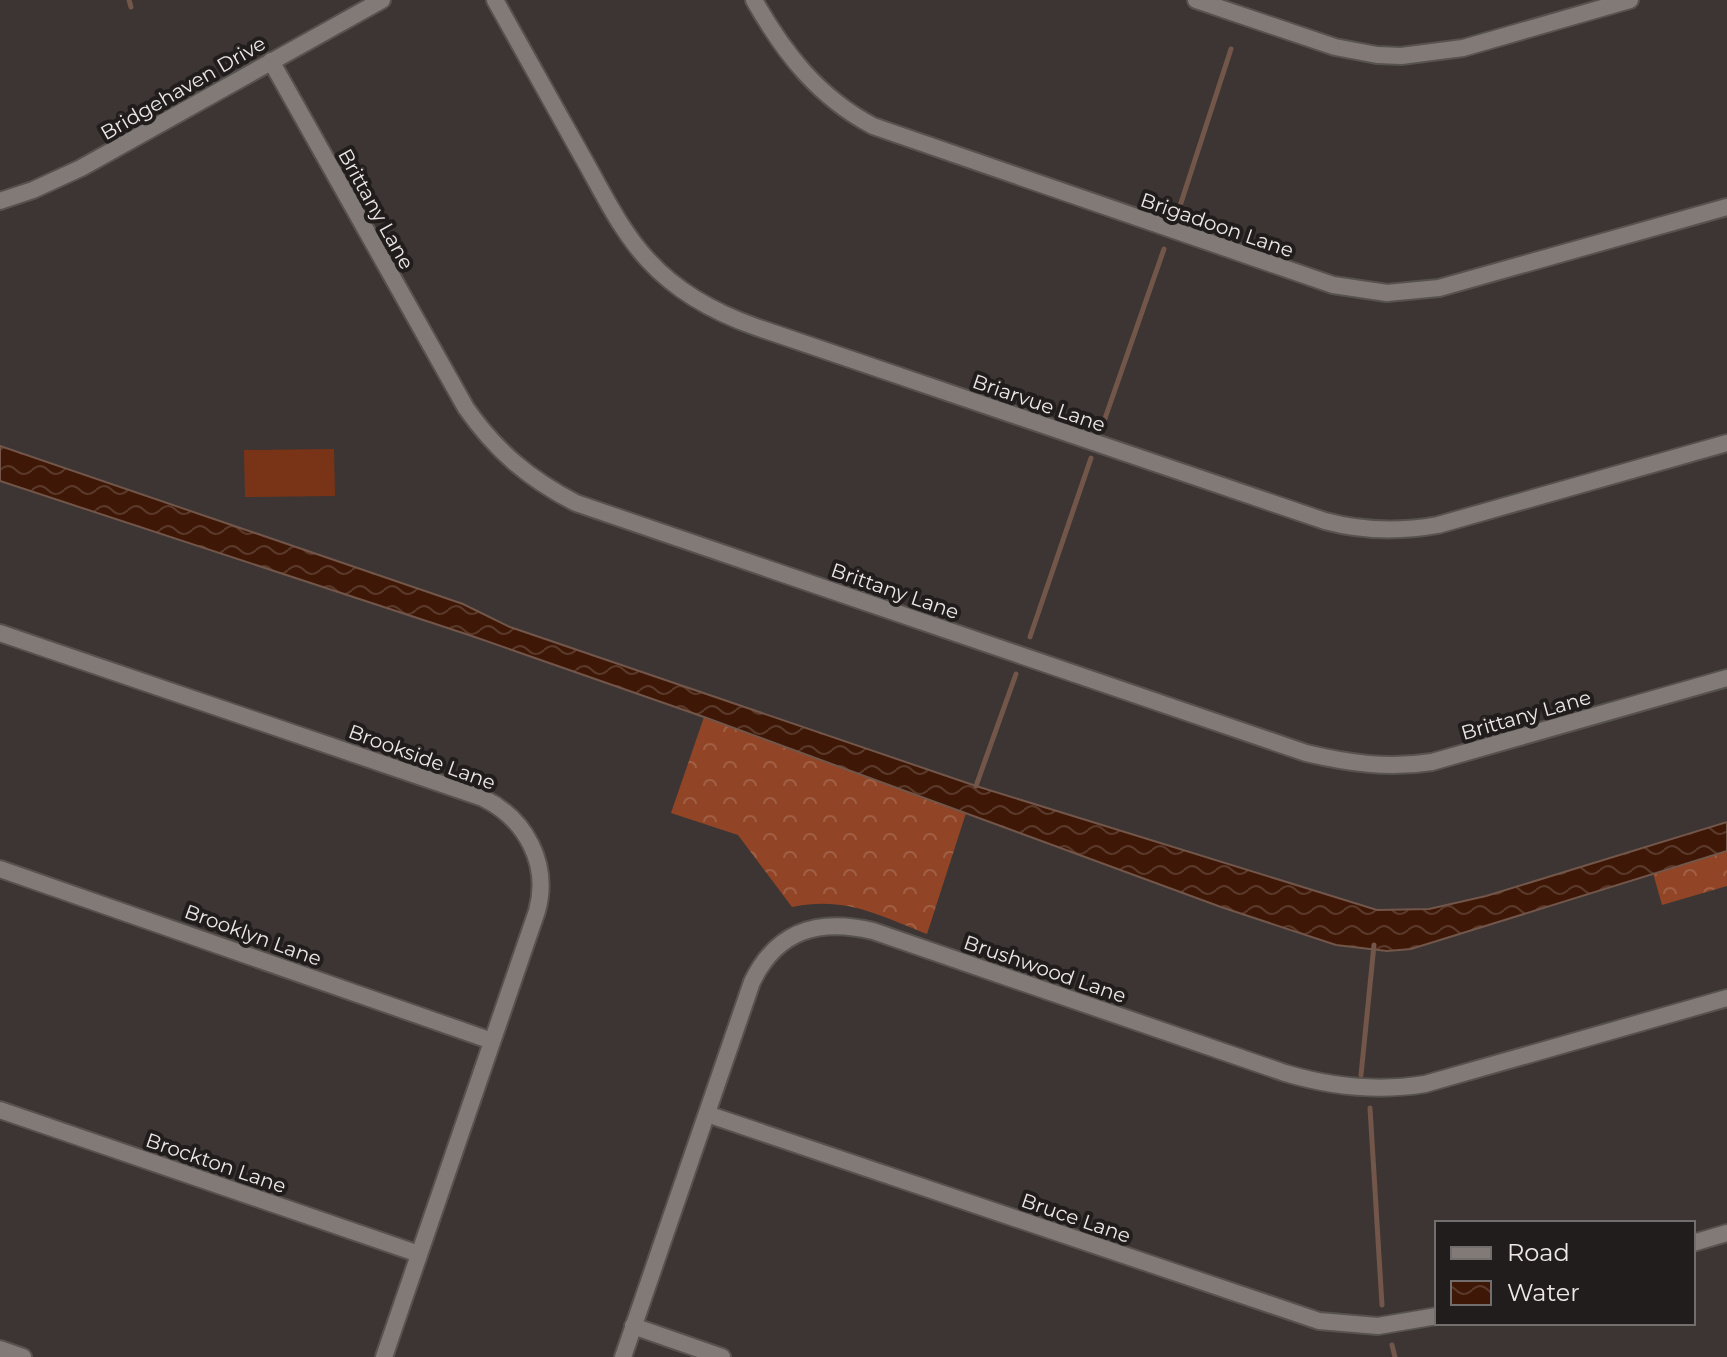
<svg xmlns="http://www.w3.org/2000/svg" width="1727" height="1357" font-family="Montserrat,sans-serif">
<defs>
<pattern id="forest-crowns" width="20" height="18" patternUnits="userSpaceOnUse" patternTransform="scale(2)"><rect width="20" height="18" fill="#914526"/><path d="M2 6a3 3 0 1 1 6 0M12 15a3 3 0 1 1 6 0" fill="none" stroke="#a16046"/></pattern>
<pattern id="water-waves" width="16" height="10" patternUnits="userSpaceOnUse" patternTransform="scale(2)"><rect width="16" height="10" fill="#3e1706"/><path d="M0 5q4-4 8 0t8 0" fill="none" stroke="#5a392a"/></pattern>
</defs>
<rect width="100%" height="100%" fill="#3c3533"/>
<g fill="url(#forest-crowns)">
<path d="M704,717L966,813L927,934C878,915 846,896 792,907L738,835L671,813Z"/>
<polygon points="1727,851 1727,886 1662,905 1653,873"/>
</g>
<polygon fill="#793417" points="334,449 335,496 245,497 244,450"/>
<polygon fill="url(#water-waves)" stroke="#72564a" stroke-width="2" points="0,446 463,604 510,627 976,786 1377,910 1429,909 1486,896 1727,822 1727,851 1411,949 1387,951 1336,945 1221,907 704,717 469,635 0,481"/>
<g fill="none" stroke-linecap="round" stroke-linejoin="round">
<g stroke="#72564a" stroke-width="5">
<polyline points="129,0 131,7"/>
<polyline points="1179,209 1231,49"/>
<polyline points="1102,427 1164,249"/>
<polyline points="1030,637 1091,458"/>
<polyline points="976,786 1016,674"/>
<polyline points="1361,1075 1374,945"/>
<polyline points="1370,1108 1382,1305"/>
<polyline points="1392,1345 1395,1357"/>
</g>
<defs>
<g id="minor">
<path d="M495,0C524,52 553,104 582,156C602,191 620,230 648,260C677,292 716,313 756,327L1325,521C1362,531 1399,532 1438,525L1727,443"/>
<path d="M754,0C784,53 818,97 873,126L1333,285L1387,293L1439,288L1727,207"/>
<polyline points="1196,0 1335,47 1377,55 1401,56 1463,48 1630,0"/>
<path d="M271,61L466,408C496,451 529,479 576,503L1306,753C1348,763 1388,769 1432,762L1727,678"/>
<polyline points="0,201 33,190 81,168 382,0"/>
<path d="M0,633L483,798C526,819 550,864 537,911L384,1357"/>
<polyline points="0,869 492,1041"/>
<polyline points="0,1110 419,1254"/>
<polyline points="707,1114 1319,1321 1378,1326 1437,1316"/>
<polyline points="1693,1243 1727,1233"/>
<polyline points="633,1326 722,1357"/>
<polyline points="0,1349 23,1357"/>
<path d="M623,1357L752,982C777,930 819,918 873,931L1285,1073C1332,1087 1377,1092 1425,1084L1727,998"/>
</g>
</defs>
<use href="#minor" stroke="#58524f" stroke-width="20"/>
<use href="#minor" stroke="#827a77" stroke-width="16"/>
</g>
<g text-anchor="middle" stroke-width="8" stroke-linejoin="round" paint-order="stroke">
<g font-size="20" fill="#ede8e7" stroke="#201d1c">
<text transform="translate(183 88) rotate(-30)" y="7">Bridgehaven Drive</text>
<text transform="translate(376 209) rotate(61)" y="7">Brittany Lane</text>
<text transform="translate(1217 225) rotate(19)" y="7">Brigadoon Lane</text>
<text transform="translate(1039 403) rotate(19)" y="7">Briarvue Lane</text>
<text transform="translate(895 591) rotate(19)" y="7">Brittany Lane</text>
<text transform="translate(1526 715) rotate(-16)" y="7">Brittany Lane</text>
<text transform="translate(422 757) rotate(20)" y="7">Brookside Lane</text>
<text transform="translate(253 935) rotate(20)" y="7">Brooklyn Lane</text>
<text transform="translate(1045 969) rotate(19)" y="7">Brushwood Lane</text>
<text transform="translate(216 1163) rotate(19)" y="7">Brockton Lane</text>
<text transform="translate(1076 1218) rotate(19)" y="7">Bruce Lane</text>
</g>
</g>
<rect x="1435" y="1221" width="260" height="104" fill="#201d1c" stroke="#726e6d" stroke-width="2"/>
<rect x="1451" y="1247" width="40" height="12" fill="#827a77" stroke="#726e6d" stroke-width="2"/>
<text x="1507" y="1261" font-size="24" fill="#ede8e7">Road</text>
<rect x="1451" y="1281" width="40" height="24" fill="url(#water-waves)" stroke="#726e6d" stroke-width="2"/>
<text x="1507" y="1301" font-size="24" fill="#ede8e7">Water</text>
</svg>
